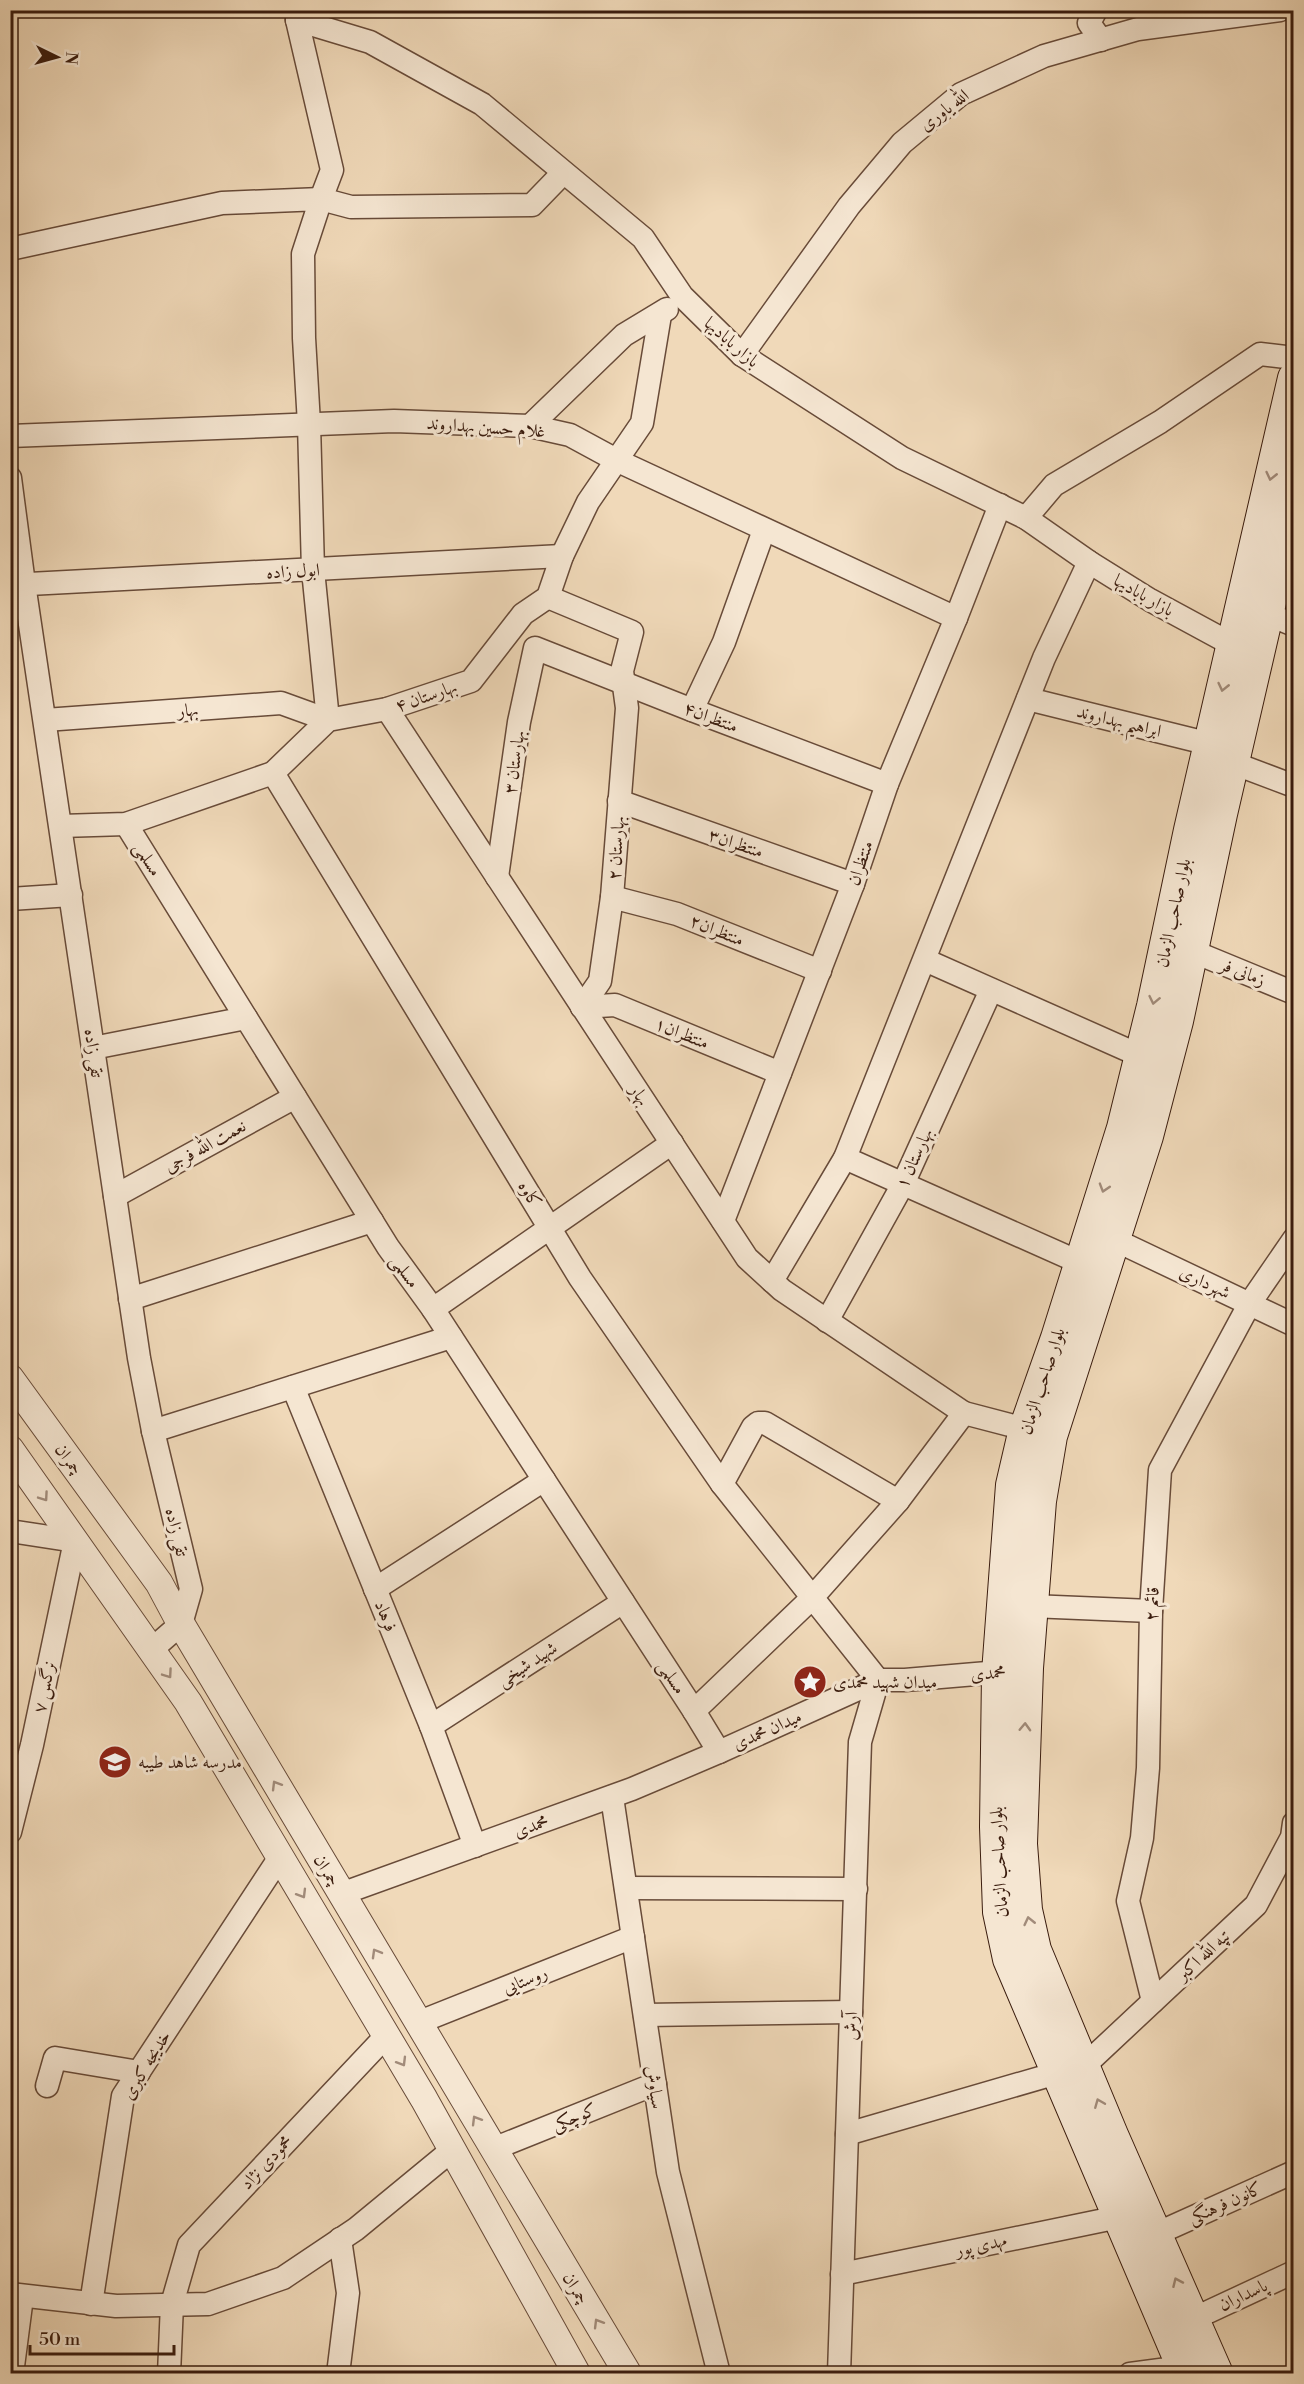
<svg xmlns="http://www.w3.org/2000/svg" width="1304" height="2384" font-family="'Libre Bodoni',Amiri,serif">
<rect width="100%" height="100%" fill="#f0d9b9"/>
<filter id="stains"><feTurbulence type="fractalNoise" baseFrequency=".00333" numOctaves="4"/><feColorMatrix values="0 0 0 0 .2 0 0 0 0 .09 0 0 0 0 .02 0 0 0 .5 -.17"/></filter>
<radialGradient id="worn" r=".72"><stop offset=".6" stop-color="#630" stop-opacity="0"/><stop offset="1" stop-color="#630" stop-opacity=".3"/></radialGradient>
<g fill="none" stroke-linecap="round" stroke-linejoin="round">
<defs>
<g id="minor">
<polyline points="1096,10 1089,23 1101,40"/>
<polyline points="297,20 370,42 482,104 643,238 682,296 742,355 902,458 1026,518 1089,562 1150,600 1233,645"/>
<polyline points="297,20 332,170 321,199 351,207 532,205 563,173"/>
<polyline points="10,249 222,203 321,199 303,254 304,338 309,424 313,570 328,720"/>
<polyline points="742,355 849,206 902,143 961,94 1044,56 1138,29 1280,10"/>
<polyline points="530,426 624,335 667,309"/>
<polyline points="10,436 394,421 530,426 570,435 618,461 956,618"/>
<polyline points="10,478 24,584 139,1358 153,1431 191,1589 181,1624 151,1650"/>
<polyline points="1026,518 1054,485 1160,422 1260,354 1294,358"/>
<polyline points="10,585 562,556"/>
<polyline points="548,597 632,632 622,671 627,708 612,897 600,981 582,1007"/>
<polyline points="1267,614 1294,625"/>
<polyline points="1028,699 1210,744"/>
<polyline points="387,709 747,1258 782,1290 964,1413"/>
<polyline points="692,710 724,642 764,530"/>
<polyline points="45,720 281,703 328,720"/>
<polyline points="1233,763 1294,786"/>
<polyline points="273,773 580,1278 722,1484 878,1680 719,1752 694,1711 811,1599 898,1501 964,1413 1025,1429"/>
<polyline points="619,801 853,884"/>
<polyline points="126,824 388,1247 433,1309 694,1711"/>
<polyline points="61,826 126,824 273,773 328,720 387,709 471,681 523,614 548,597 562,556 588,502 642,423 660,315"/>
<polyline points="497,877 519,722 535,648 692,710 887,784"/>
<polyline points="612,897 677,914 820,971"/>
<polyline points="10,899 71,895"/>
<polyline points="1192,951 1294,993"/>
<polyline points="925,960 1141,1056"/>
<polyline points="582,1007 615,1005 780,1073"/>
<polyline points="93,1048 246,1018"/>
<polyline points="845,1158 1081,1263"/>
<polyline points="115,1196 295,1097"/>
<polyline points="723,1221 853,884 887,784 956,618 1000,505"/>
<polyline points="1115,1240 1294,1325"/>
<polyline points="772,1281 845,1158 1044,658 1089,562"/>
<polyline points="130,1299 372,1221"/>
<polyline points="433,1309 672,1143"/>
<polyline points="827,1321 903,1184 991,990"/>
<polyline points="293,1387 431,1726 475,1846"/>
<polyline points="153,1431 451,1337"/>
<polyline points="722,1484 753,1427 758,1423 765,1423 898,1501"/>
<polyline points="10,1531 75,1541 32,1745 10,1832"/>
<polyline points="375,1589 544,1480"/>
<polyline points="1031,1606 1151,1611"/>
<polyline points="431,1726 623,1602"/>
<polyline points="612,1797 668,2172 719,2374"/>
<polyline points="626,1888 856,1889"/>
<polyline points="341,1894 632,1789 719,1752"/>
<polyline points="1153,2001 1128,1901 1142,1838 1148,1768 1151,1611 1160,1470 1250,1303 1294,1239"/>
<polyline points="645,2015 851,2012"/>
<polyline points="417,2023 633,1937"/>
<polyline points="1084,2066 1256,1905 1292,1837 1294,1823"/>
<polyline points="47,2086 55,2058 139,2072"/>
<polyline points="847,2134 1057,2073"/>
<polyline points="493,2149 655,2084"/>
<polyline points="1156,2234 1294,2172"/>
<polyline points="842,2274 1119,2217"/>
<polyline points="10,2294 116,2306 208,2304 283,2278 356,2229 452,2150"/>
<polyline points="91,2304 123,2096 280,1857"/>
<polyline points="1193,2319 1294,2272"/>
<polyline points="12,2374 22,2297"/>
<polyline points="169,2374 172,2304 189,2245 386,2036"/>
<polyline points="338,2374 348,2293 340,2239"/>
<polyline points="839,2374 860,1742 878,1680 905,1680 1011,1671"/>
<polyline points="1130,2374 1183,2367"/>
</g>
<g id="tertiary">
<polyline points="10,1378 159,1583 181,1624 628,2374"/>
<polyline points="10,1449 188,1702 424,2099 577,2374"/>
</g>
<g id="secondary">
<polyline points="1186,2374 1009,1959 999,1912 996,1827 998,1673 1012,1485 1025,1429 1057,1338 1123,1128 1153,1006 1190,830 1294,378"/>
<polyline points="1217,2374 1112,2135 1035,1950 1026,1910 1021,1844 1027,1668 1040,1501 1051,1436 1147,1136 1177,1021 1221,814 1294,498"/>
</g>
</defs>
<use href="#minor" stroke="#684b39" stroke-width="25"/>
<use href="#tertiary" stroke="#684b39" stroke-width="29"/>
<use href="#secondary" stroke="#3a1c0e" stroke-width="34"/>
<use href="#minor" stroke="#f5e6d2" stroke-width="22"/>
<use href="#tertiary" stroke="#f5e6d2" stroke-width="27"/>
<use href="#secondary" stroke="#f5e6d2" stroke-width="32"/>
</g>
<defs><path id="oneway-chevron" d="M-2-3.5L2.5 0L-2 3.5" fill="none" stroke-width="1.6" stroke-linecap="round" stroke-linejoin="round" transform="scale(1.5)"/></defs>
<g stroke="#a18b7a">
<use href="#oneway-chevron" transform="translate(1271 476) rotate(103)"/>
<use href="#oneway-chevron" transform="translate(1223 687) rotate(103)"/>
<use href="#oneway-chevron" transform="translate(1154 1000) rotate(102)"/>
<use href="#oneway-chevron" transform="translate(1104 1188) rotate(107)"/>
<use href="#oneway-chevron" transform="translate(44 1497) rotate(55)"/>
<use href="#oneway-chevron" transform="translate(168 1674) rotate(55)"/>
<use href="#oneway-chevron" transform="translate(1025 1727) rotate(-88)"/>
<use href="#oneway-chevron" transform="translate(276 1785) rotate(-121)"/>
<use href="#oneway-chevron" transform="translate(302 1894) rotate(59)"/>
<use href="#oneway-chevron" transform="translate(1029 1921) rotate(-103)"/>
<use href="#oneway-chevron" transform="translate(376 1953) rotate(-120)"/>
<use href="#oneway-chevron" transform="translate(402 2062) rotate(59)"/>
<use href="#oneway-chevron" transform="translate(1099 2103) rotate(-112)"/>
<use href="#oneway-chevron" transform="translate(476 2120) rotate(-121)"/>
<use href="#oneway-chevron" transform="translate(1177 2282) rotate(-114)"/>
<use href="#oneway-chevron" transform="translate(598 2323) rotate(-121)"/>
</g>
<defs>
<symbol id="sight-disc" viewBox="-11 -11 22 22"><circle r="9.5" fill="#8f2418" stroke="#f5e6d2"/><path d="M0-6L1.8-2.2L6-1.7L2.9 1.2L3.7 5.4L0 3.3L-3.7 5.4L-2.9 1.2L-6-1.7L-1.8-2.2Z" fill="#fff"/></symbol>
<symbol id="school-disc" viewBox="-11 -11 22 22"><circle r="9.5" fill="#8f2418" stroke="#f5e6d2"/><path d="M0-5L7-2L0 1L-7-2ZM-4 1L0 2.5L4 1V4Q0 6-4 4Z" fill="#fff"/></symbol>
</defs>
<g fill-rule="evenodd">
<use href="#sight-disc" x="791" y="1663" width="38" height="38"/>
<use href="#school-disc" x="96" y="1743" width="38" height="38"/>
</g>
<g text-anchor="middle" stroke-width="6" stroke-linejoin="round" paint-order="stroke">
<g font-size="18" fill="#3a1c0e" stroke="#f5e6d2">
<text transform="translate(944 110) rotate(-37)" y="6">الله یاوری</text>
<text transform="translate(732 342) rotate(41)" y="6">بازار بابادیها</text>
<text transform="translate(486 427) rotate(4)" y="6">غلام حسین بهداروند</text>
<text transform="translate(293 571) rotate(-3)" y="6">ابول زاده</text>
<text transform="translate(1144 595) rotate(30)" y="6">بازار بابادیها</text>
<text transform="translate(426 696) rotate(-19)" y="6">بهارستان ۴</text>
<text transform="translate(188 710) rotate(-4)" y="6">بهار</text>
<text transform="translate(711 717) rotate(21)" y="6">منتظران۴</text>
<text transform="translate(1119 721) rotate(14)" y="6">ابراهیم بهداروند</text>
<text transform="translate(514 762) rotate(-82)" y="6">بهارستان ۳</text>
<text transform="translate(736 843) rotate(19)" y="6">منتظران۳</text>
<text transform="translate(616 848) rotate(-86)" y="6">بهارستان ۲</text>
<text transform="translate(148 859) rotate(58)" y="6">مسلمی</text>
<text transform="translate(860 863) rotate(-71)" y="6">منتظران</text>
<text transform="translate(1173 913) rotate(-78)" y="6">بلوار صاحب الزمان</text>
<text transform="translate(717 930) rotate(22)" y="6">منتظران۲</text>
<text transform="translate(1243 972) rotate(22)" y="6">زمانی فر</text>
<text transform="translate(682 1033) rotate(22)" y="6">منتظران۱</text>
<text transform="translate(94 1053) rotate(82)" y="6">تقی زاده</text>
<text transform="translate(640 1095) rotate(57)" y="6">بهار</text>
<text transform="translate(205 1146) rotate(-29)" y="6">نعمت الله فرجی</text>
<text transform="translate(914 1158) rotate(-65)" y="6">بهارستان ۱</text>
<text transform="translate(530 1194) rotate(59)" y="6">کاوه</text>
<text transform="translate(405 1271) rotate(54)" y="6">مسلمی</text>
<text transform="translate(1205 1282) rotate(25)" y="6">شهرداری</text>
<text transform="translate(1042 1381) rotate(-72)" y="6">بلوار صاحب الزمان</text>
<text transform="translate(69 1459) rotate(54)" y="6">چمران</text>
<text transform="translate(177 1532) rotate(77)" y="6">تقی زاده</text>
<text transform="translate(1152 1604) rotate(-87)" y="6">قائم ۲</text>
<text transform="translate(386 1616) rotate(68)" y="6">فرهاد</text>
<text transform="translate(527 1664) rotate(-33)" y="6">شهید شیخی</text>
<text transform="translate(988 1673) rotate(-6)" y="6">محمدی</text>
<text transform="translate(672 1677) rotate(57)" y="6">مسلمی</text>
<text transform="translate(44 1687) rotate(-78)" y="6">نرگس ۷</text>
<text transform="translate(767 1730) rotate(-24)" y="6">میدان محمدی</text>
<text transform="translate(531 1826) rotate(-20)" y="6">محمدی</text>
<text transform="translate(999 1862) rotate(-93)" y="6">بلوار صاحب الزمان</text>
<text transform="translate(327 1870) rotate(59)" y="6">چمران</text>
<text transform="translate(1203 1955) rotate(-43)" y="6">تپه الله اکبر</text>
<text transform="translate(525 1980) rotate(-22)" y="6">روستایی</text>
<text transform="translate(851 2026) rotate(-88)" y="6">آرش</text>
<text transform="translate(146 2065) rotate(-59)" y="6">خدیجه کبری</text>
<text transform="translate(655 2087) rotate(82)" y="6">سیاوش</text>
<text transform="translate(574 2117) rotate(-22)" y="6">کوچکی</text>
<text transform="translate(266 2162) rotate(-47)" y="6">محمودی نژاد</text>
<text transform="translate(1225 2203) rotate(-24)" y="6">کانون فرهنگی</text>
<text transform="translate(981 2245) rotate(-12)" y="6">مهدی پور</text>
<text transform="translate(576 2288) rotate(59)" y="6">چمران</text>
<text transform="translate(1243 2295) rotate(-25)" y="6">پاسداران</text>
</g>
<g font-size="18" fill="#3a1c0e" stroke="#f5e6d2" text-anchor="start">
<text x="833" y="1688">میدان شهید محمدی</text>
<text x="138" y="1768">مدرسه شاهد طیبه</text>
</g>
</g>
<rect width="1304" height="2384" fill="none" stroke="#f0d9b9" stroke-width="36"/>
<rect x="12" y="12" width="1280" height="2360" fill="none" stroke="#3a1c0e" stroke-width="3"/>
<rect x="18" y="18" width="1268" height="2348" fill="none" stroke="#3a1c0e" stroke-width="1.5"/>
<g transform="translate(57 57) rotate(95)" stroke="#f5e6d2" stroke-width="4.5" paint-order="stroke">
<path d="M0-4.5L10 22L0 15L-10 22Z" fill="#3a1c0e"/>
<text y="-9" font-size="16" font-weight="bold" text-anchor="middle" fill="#3a1c0e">N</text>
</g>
<path d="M30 2345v9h144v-9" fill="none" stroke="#3a1c0e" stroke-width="3"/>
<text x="39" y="2345" font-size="18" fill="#3a1c0e" stroke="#f5e6d2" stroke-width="4.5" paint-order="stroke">50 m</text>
<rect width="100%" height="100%" filter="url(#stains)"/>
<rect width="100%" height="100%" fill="url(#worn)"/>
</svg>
